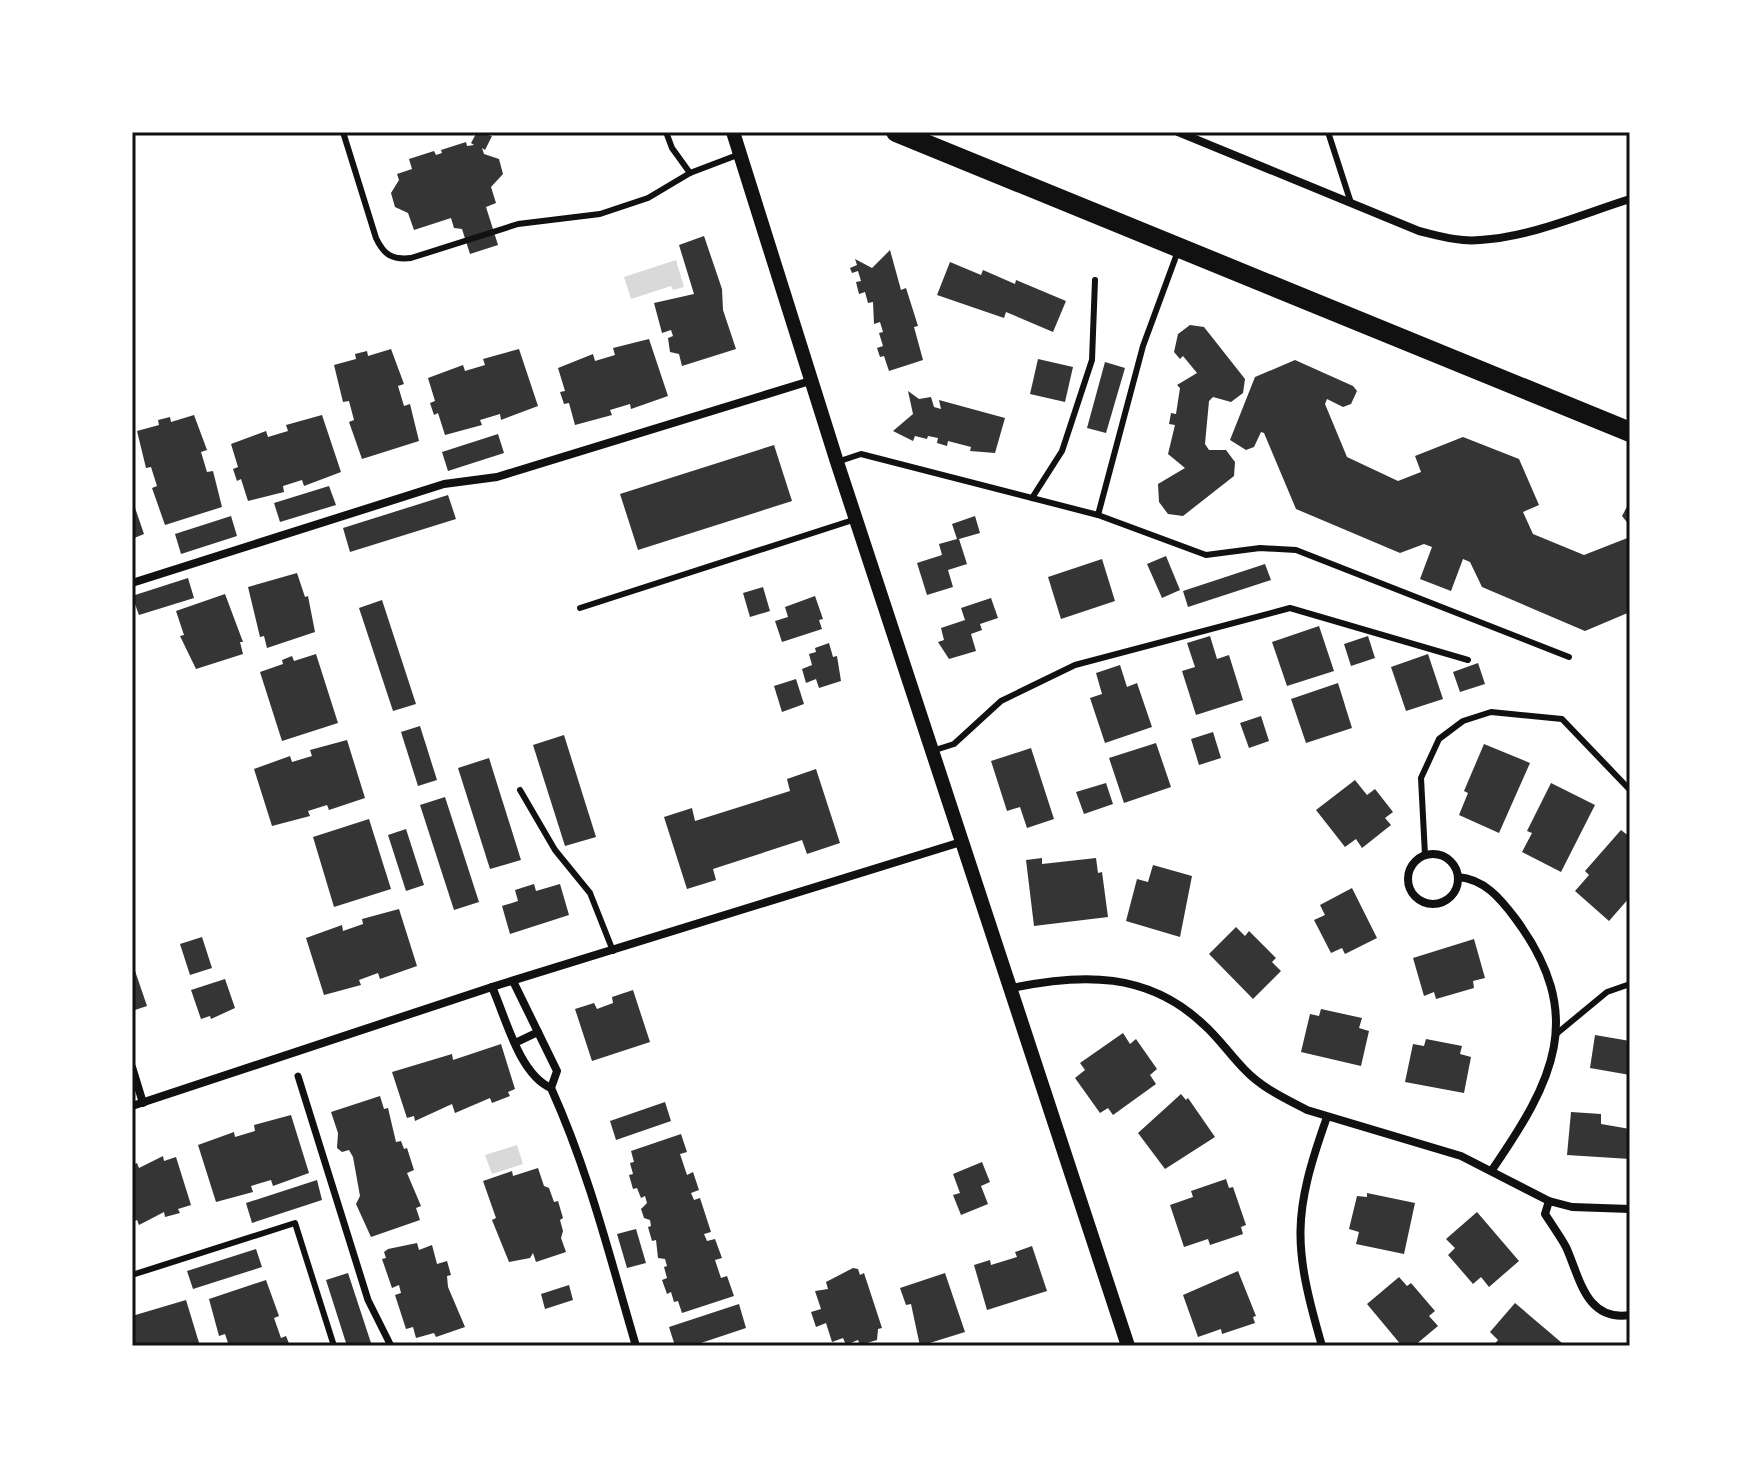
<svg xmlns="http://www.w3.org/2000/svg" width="1762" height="1478" font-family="'Asap Condensed',sans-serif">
<rect width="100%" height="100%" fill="#fff"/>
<g fill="#d9d9d9">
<polygon points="676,260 684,287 673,290 671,286 631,299 624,277"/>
<polygon points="517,1145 523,1164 492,1174 485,1155"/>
</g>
<g fill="#353535">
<polygon points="477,132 492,136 485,150 482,148 484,154 499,159 503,174 491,187 496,203 486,207 498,245 470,254 462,229 454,228 451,218 414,230 408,213 395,207 391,193 399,180 397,174 412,169 409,159 434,151 436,155 442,153 441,150 466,142 467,146 474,145 471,143"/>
<polygon points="704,236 722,289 723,310 736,349 682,366 679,354 670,352 668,338 673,336 671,330 662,333 654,303 694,294 679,245"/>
<polygon points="890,250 901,290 906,288 918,326 914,327 923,360 889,371 884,356 880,357 877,348 883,346 879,333 883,332 880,322 874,324 873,302 868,303 865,292 859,294 856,282 861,281 858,271 852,273 850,268 857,265 855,259 872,268"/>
<polygon points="950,262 981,275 983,270 1015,284 1016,280 1066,301 1053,332 1006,312 1004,318 937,295"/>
<polygon points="1190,325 1204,327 1245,379 1243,393 1231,402 1213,397 1209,401 1205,444 1209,450 1226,450 1235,462 1234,476 1183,516 1168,514 1159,502 1158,484 1185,468 1168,454 1175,425 1169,424 1171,413 1176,414 1180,388 1177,385 1197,373 1183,356 1180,359 1174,352 1178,334"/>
<polygon points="649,339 668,396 631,409 630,404 610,410 612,415 575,425 569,403 564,404 560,392 565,391 558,368 593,354 595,361 615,355 613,348"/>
<polygon points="391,349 404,384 398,386 404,406 410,404 419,441 362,459 349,422 354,420 349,401 343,402 334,365 356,359 355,354 367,351 368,356"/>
<polygon points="519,349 538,406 501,420 500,414 480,420 482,425 445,435 438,413 434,415 430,403 435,401 428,378 463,365 465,371 485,365 483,359"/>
<polygon points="1038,359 1073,367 1065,402 1030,394"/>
<polygon points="1295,360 1353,386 1357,391 1351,404 1343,407 1327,399 1325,404 1347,457 1398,481 1421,472 1415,456 1463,437 1519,459 1539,505 1523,512 1533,534 1584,555 1630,537 1630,612 1585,631 1482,587 1470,562 1463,559 1451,591 1420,579 1432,547 1424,544 1400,553 1296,509 1264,433 1261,432 1254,447 1246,450 1230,440 1255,377"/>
<polygon points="1105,362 1125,368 1106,433 1087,428"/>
<polygon points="908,391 919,399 931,397 934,407 941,409 939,400 1005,418 995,453 970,451 971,447 948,441 947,446 937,443 938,438 928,436 927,439 915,436 913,441 893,431 913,414"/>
<polygon points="194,415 207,450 201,452 207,472 213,471 222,507 165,525 152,488 157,486 151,467 146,468 137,431 159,425 158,420 170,417 171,422"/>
<polygon points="322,415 341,472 304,486 302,480 283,486 284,492 248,501 241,479 237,481 233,469 238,467 231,444 266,431 268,437 288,431 286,425"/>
<polygon points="498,434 504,453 448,471 442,452"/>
<polygon points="774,445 792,501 638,550 620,494"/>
<polygon points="329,486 336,505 280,522 274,503"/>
<polygon points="448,495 456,519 350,552 343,528"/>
<polygon points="132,499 144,534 132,539"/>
<polygon points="1630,501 1630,526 1622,516"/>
<polygon points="231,516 237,536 181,554 175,534"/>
<polygon points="975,516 980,533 959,539 967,564 948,570 953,587 927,595 917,563 942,555 939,544 957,539 952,524"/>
<polygon points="1166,556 1180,590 1162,598 1147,564"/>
<polygon points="1102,559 1115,601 1061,619 1048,577"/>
<polygon points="1265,564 1271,580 1188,607 1183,591"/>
<polygon points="297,573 305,597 308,596 315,632 267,648 264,636 260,637 248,587"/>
<polygon points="188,578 194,598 139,615 132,596"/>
<polygon points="763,587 770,611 750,617 743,593"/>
<polygon points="225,594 243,642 240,642 243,654 196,669 180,636 184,635 176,611"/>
<polygon points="815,596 823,619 819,620 822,629 782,642 775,621 788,617 785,607"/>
<polygon points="991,598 998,618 980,624 982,630 971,634 976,651 949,659 938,642 944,640 941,628 965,620 961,608"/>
<polygon points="382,600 416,704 393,711 359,608"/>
<polygon points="1319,626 1334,671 1287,686 1272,642"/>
<polygon points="1210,636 1217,659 1229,655 1243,700 1196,715 1182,671 1195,667 1187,643"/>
<polygon points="1368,636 1375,658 1351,666 1344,644"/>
<polygon points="829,643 833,657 837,656 841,681 819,688 816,679 806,683 802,669 812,665 809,654 816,652 815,648"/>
<polygon points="316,654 338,723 282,741 260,672 283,664 282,660 292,656 294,661"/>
<polygon points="1428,654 1443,699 1406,711 1391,667"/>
<polygon points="1478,663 1485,684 1460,692 1453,672"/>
<polygon points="1120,665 1127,687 1137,683 1152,727 1105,743 1090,698 1102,694 1096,673"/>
<polygon points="796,679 804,704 782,712 774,686"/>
<polygon points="1338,683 1352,728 1306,743 1291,699"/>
<polygon points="1261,716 1269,741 1249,748 1240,723"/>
<polygon points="420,726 437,780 418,786 401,732"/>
<polygon points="1213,732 1221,758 1199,765 1191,739"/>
<polygon points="564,735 596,837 565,846 533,745"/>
<polygon points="347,740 365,798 329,810 327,805 308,811 310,816 272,826 254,769 290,756 292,762 312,756 310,750"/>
<polygon points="1156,743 1171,787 1124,803 1109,758"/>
<polygon points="1484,744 1530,763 1499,833 1459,815 1468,793 1464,791"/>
<polygon points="1031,748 1054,819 1027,828 1020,807 1007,811 991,761"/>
<polygon points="489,758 521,860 490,869 458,768"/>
<polygon points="816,769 840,843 807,854 802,840 713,869 716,880 687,889 664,817 692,808 695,821 790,791 787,779"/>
<polygon points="1355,780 1367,795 1375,789 1393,812 1385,818 1391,825 1362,848 1356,839 1345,847 1316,810"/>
<polygon points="1106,783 1113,804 1084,814 1076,792"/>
<polygon points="1551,783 1595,805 1561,872 1522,852 1532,833 1527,831"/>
<polygon points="445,797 479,902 454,910 420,805"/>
<polygon points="369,819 391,889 334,907 313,837"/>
<polygon points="406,829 424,885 406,891 388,835"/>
<polygon points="1621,830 1630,837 1630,897 1609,921 1575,891 1589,875 1585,871"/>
<polygon points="1042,858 1042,864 1096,858 1098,873 1102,872 1108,917 1034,926 1026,860"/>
<polygon points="1153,865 1192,876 1180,937 1126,921 1137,879 1148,882"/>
<polygon points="534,884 536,891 560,884 569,915 510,934 502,906 518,901 515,890"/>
<polygon points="1352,888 1377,938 1345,954 1342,948 1331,953 1314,920 1325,915 1320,905"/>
<polygon points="399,909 417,966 380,979 378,973 359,980 361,985 324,995 306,938 342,925 343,931 363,924 362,919"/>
<polygon points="1236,927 1245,936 1249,931 1276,958 1272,962 1281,971 1253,999 1209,954"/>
<polygon points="202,937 212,968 190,975 180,944"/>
<polygon points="1474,939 1485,978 1473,981 1474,988 1436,999 1434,992 1424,996 1413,958"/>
<polygon points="132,962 147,1006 132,1011"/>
<polygon points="225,979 235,1008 211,1019 210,1016 201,1019 191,990"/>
<polygon points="633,990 650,1042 592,1061 575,1009 594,1003 597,1009 613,1003 612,997"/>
<polygon points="1321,1009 1362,1018 1359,1028 1369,1031 1361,1066 1301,1052 1310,1014 1319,1016"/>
<polygon points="1123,1033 1130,1044 1136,1039 1157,1069 1150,1075 1156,1084 1113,1115 1108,1108 1100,1113 1075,1078 1085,1070 1080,1063"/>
<polygon points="1595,1035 1630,1041 1630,1075 1590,1068"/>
<polygon points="1426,1039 1462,1046 1460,1054 1471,1057 1464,1093 1405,1082 1413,1044 1424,1046"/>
<polygon points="501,1044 515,1089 508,1092 510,1096 492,1103 490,1098 455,1113 452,1104 415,1121 414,1116 407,1118 392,1072 452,1054 453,1060"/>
<polygon points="1181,1094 1186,1100 1188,1098 1215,1137 1165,1169 1138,1133"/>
<polygon points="380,1096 384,1109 388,1108 396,1142 401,1141 404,1149 407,1148 414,1170 407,1173 421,1206 416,1208 420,1220 371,1237 356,1204 360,1196 353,1157 349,1150 342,1152 337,1148 338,1133 331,1112"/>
<polygon points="665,1102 671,1121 616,1140 610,1121"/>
<polygon points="1571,1112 1601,1114 1601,1124 1630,1129 1630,1159 1567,1155"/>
<polygon points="291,1115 309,1173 273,1186 271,1180 251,1186 253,1192 216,1202 198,1145 234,1132 235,1137 255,1131 254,1125"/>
<polygon points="681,1134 687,1152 680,1154 687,1175 693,1172 699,1190 691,1193 694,1200 700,1198 711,1232 704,1234 707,1241 715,1239 722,1258 715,1260 721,1278 727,1276 734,1296 682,1313 678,1301 674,1302 671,1292 667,1294 662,1280 667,1278 664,1267 667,1266 665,1259 658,1258 656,1240 652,1241 648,1227 651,1226 650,1220 644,1218 641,1209 647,1203 645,1196 641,1198 637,1188 633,1189 629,1175 633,1174 630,1163 634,1162 631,1151"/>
<polygon points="163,1156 164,1161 176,1157 191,1205 178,1209 180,1213 165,1217 164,1212 139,1225 137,1220 132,1222 132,1165 137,1163 139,1168"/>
<polygon points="982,1162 990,1182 981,1186 988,1204 961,1215 953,1195 960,1193 953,1174"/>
<polygon points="538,1168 544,1186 549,1188 554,1202 558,1201 563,1218 560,1220 563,1231 561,1238 566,1252 536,1262 533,1253 530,1258 509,1262 492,1220 496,1218 483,1181 512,1171 513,1176"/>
<polygon points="1226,1179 1229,1188 1233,1187 1246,1225 1241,1227 1243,1234 1210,1245 1208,1239 1184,1247 1170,1205 1193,1197 1191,1191"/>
<polygon points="317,1180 322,1200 252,1223 246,1203"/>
<polygon points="1367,1193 1415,1203 1404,1254 1356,1244 1359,1232 1349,1229 1357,1196 1367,1197"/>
<polygon points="1477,1212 1519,1261 1489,1287 1481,1277 1473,1284 1448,1255 1455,1248 1446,1239"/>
<polygon points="636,1229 646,1263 627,1268 617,1234"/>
<polygon points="417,1243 419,1250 432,1245 437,1264 447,1261 451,1275 447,1276 448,1287 465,1327 436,1337 434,1333 416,1338 413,1327 406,1329 395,1295 401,1293 399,1285 392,1288 382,1259 386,1258 384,1252 388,1249"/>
<polygon points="1032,1246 1047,1291 987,1310 974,1265 990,1260 991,1265 1017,1257 1015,1252"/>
<polygon points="256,1249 262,1267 193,1289 187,1271"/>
<polygon points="853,1268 858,1269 860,1275 864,1273 882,1328 878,1329 877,1340 860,1345 858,1340 846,1345 843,1338 832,1342 826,1323 816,1327 811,1312 821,1309 815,1291 828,1289 826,1282"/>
<polygon points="1238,1271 1256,1316 1253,1317 1255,1323 1222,1334 1221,1329 1198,1337 1183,1295"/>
<polygon points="348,1273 372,1346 347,1346 326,1280"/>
<polygon points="945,1273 965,1332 920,1346 911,1304 906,1305 900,1288"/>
<polygon points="1399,1277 1407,1286 1411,1283 1435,1311 1429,1316 1438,1326 1414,1346 1402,1346 1367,1304"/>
<polygon points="266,1280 279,1316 274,1318 281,1338 286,1336 290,1346 229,1346 225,1334 219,1336 209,1299"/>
<polygon points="569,1285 573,1300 545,1309 541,1294"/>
<polygon points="186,1300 200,1346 132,1346 132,1316"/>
<polygon points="1515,1303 1562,1343 1559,1346 1493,1346 1498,1340 1490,1332"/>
<polygon points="739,1304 746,1328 692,1346 675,1346 669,1327"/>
</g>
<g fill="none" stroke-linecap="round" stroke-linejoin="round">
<g stroke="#111" stroke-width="6">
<path d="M343,132L376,238C384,255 392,260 411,258L518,224L600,214L648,198L690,173L740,154"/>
<polyline points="666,132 672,148 690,173"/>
<polyline points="1328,132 1351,203"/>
<polyline points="837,462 861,454 1098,515 1206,555 1260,548 1296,550 1569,657"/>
<polyline points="1032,498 1062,451 1092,360 1095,280"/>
<polyline points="1098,515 1143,346 1178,251"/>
<polyline points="580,608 856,519"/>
<polyline points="932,751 954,744 1001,701 1075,665 1290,608 1468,660"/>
<polyline points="520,790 555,850 590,893 613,951"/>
<polyline points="1425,855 1421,778 1439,739 1463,721 1491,712 1562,719 1630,790"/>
<polyline points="1555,1035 1607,992 1630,984"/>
<polyline points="132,1275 295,1223 334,1346"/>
</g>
<polyline stroke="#111" stroke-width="7" points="298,1076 368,1300 391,1346"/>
<g stroke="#111" stroke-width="8">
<path d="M1178,132L1419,231C1440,236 1459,242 1480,240C1531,237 1582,214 1630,199"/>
<polyline points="132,583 444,484 497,477 810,381"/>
<circle cx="1433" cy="879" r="25"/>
<path d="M1458,877C1484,879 1500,898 1515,918C1588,1016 1553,1081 1492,1170"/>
<polyline points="513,981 557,1071 551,1088"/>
<path d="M492,987C506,1018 519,1074 551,1088C589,1172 610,1258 636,1346"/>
<path d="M1012,988C1082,973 1148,972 1203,1024C1219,1038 1230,1055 1245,1070C1262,1088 1286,1099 1307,1110L1461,1156L1549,1201"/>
<polyline points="517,1042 538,1032"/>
<polyline points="132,1067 143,1103"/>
<polyline points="132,1106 492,987 961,842"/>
<path d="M1630,1209L1572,1207L1549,1201L1545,1214C1552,1225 1560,1236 1566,1247C1580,1278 1586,1322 1630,1315"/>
<path d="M1322,1346C1293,1246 1292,1215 1327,1117"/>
</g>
<polyline stroke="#111" stroke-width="14" points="733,132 837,462 1128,1346"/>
<polyline stroke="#111" stroke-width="20" points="896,132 1630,432"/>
</g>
<rect width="1762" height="1478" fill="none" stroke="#ffffff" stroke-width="268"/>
<rect x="134" y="134" width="1494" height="1210" fill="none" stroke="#111" stroke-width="3"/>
</svg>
